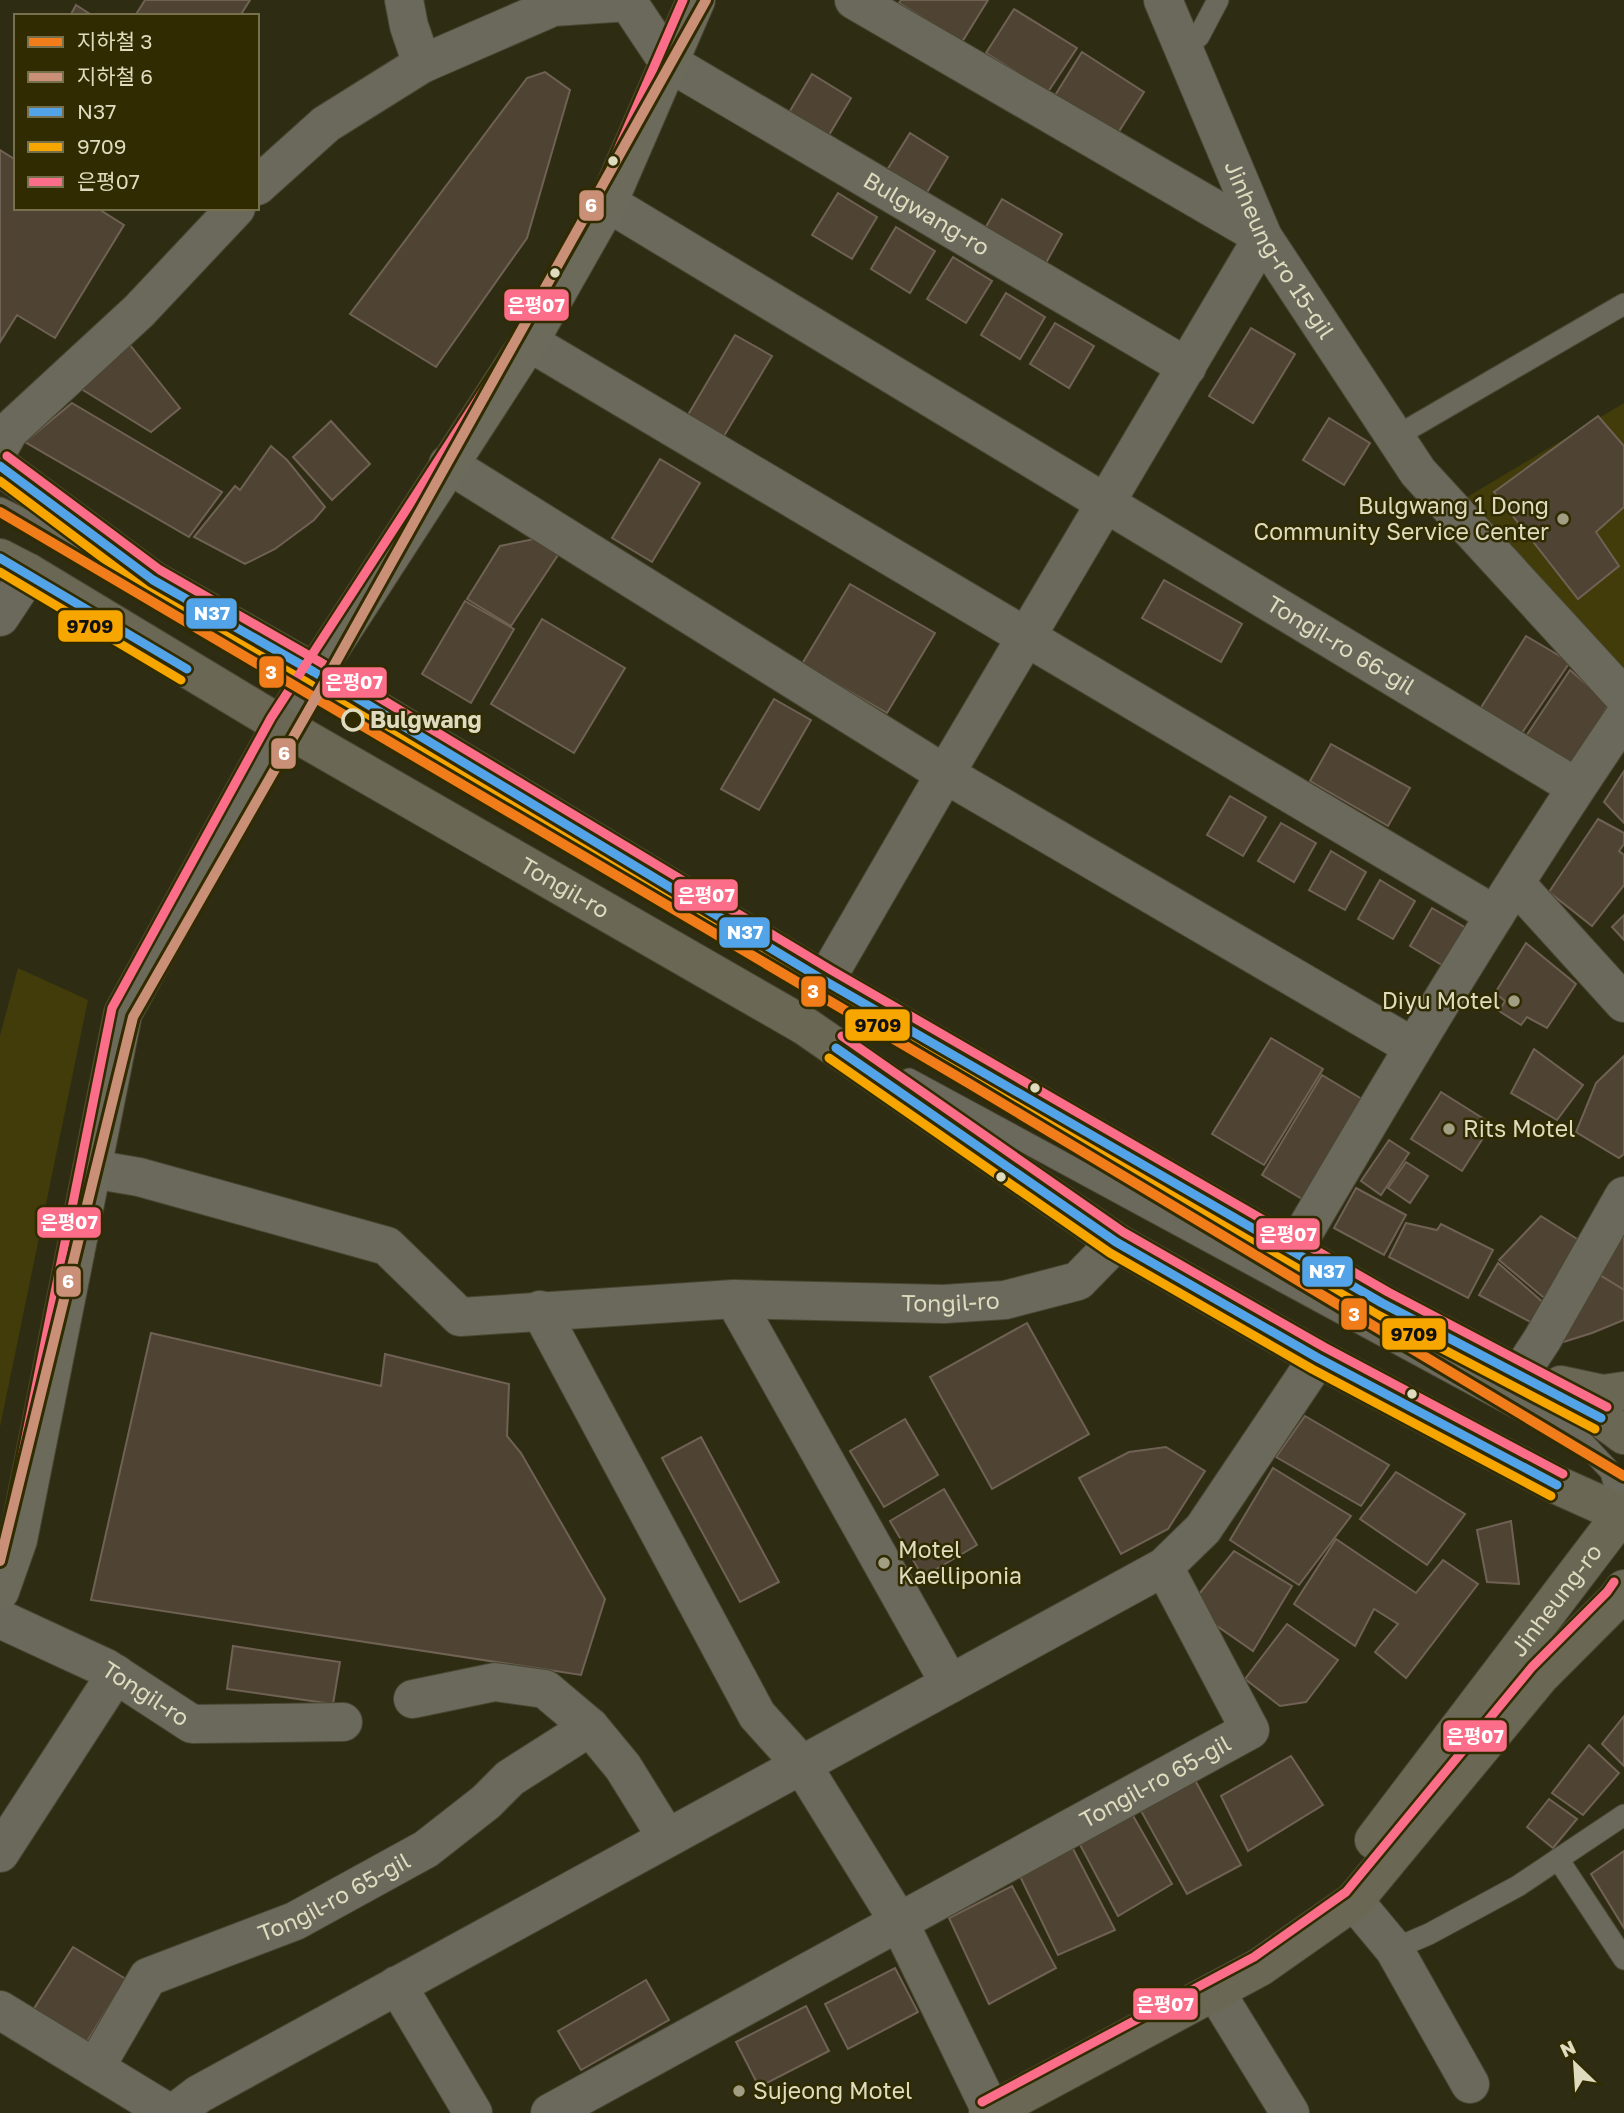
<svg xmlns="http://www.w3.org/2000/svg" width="1624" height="2113" font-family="'Golos Text','Noto Sans KR',sans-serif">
<rect width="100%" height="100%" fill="#2f2c14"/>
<g fill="#413c0a">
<polygon points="1624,403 1624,676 1462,500"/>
<polygon points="18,968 88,1000 0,1427 0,1036"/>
</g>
<g fill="#4f4434" stroke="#6f6254" stroke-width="2">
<polygon points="145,0 250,0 240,16 135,16"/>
<polygon points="901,0 988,0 962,42 899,3"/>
<polygon points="76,5 93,16 70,16"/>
<polygon points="1014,9 1077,48 1048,92 986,53"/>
<polygon points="1082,52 1144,92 1116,136 1054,97"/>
<polygon points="545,72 570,90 527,238 436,367 350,314 527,78"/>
<polygon points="812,74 851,98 826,140 787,116"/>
<polygon points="910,133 948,157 923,199 884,175"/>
<polygon points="0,150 16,160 16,208 97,208 124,225 55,338 17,315 0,342"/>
<polygon points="838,193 877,217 852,259 812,235"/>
<polygon points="1002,199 1062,234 1041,272 980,237"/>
<polygon points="896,227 935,251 910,293 871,269"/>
<polygon points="953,257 992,281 966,323 927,299"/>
<polygon points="1006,293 1045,317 1020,359 981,335"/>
<polygon points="1055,323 1094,346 1069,388 1030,364"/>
<polygon points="1251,328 1295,354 1253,423 1209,396"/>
<polygon points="735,335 772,356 721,441 685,420"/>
<polygon points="130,345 180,408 151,432 78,387"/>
<polygon points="72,403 222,492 189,537 25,442"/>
<polygon points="1598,416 1624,446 1624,507 1596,532 1619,566 1578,599 1494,492"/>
<polygon points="1329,418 1370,443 1344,485 1303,460"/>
<polygon points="331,421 370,464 332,500 293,457"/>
<polygon points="271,446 287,460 325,507 314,520 275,549 245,564 194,537 235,486 240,490"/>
<polygon points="660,459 700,483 652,562 612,538"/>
<polygon points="534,539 558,555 511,626 467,599 500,546"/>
<polygon points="1164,580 1242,624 1221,662 1142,618"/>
<polygon points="850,584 935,633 887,713 802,664"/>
<polygon points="465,601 514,629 471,703 422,674"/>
<polygon points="542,619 625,668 574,753 491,704"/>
<polygon points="1526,636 1570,662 1522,733 1480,716 1482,706"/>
<polygon points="1570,670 1609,704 1578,759 1567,768 1526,736"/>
<polygon points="774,699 811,720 759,810 721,789"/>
<polygon points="1331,744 1410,788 1388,826 1310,781"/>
<polygon points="1624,771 1624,823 1604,802"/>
<polygon points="1230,796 1266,817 1243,856 1207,835"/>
<polygon points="1598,819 1624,833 1624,844 1619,851 1624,855 1624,885 1592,926 1549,892"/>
<polygon points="1281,823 1316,843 1294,882 1258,861"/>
<polygon points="1331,851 1366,872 1345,910 1309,890"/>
<polygon points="1380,880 1415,901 1393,939 1358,919"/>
<polygon points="1432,908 1468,929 1445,967 1410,946"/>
<polygon points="1624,915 1624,940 1612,927"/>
<polygon points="1526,943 1576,984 1547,1028 1527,1017 1521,1025 1499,1011 1505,1001 1495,993"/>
<polygon points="1271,1038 1323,1069 1264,1165 1212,1134"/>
<polygon points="1534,1049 1583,1085 1557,1120 1511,1093"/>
<polygon points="1624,1056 1624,1154 1619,1158 1576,1132 1596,1083"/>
<polygon points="1322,1075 1372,1105 1312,1205 1262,1175"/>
<polygon points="1441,1092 1492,1124 1462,1171 1411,1139"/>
<polygon points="1389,1140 1409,1153 1381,1195 1361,1181"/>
<polygon points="1406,1162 1428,1176 1410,1203 1388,1188"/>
<polygon points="1356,1188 1406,1215 1384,1255 1334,1228"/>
<polygon points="1541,1216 1585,1244 1549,1302 1499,1260"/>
<polygon points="1406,1223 1437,1230 1441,1224 1493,1250 1468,1298 1389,1257"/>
<polygon points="1623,1234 1624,1235 1624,1290 1598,1274"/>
<polygon points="1498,1263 1553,1311 1542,1328 1479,1295"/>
<polygon points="1598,1274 1624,1290 1624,1320 1592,1333 1557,1344"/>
<polygon points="1027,1323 1089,1434 992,1489 930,1377"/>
<polygon points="151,1333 381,1386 385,1354 509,1384 507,1436 521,1453 605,1599 581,1675 91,1600"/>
<polygon points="1305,1416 1389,1465 1361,1506 1276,1457"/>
<polygon points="905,1419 938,1475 884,1507 850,1451"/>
<polygon points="701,1437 779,1582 740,1602 662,1458"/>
<polygon points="1166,1447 1205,1471 1168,1529 1121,1554 1079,1478 1129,1452"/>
<polygon points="1273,1468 1351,1516 1299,1585 1230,1540"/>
<polygon points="1396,1472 1465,1514 1427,1565 1360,1519"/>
<polygon points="944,1489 977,1545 923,1577 890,1521"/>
<polygon points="1511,1521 1519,1584 1487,1582 1477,1530"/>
<polygon points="1336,1539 1416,1593 1443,1560 1478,1584 1406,1678 1375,1652 1398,1624 1374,1609 1355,1646 1294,1604"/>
<polygon points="1234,1551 1292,1586 1253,1651 1204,1617 1195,1599"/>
<polygon points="1287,1624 1338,1660 1306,1702 1280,1706 1245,1679"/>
<polygon points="233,1646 340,1662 333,1704 227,1689"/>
<polygon points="1624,1716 1624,1766 1602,1744"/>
<polygon points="1589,1745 1619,1773 1583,1815 1552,1793"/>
<polygon points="1291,1756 1323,1805 1248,1851 1221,1796"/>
<polygon points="1195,1780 1241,1865 1187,1894 1140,1809"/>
<polygon points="1549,1799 1577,1819 1553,1848 1527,1827"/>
<polygon points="1132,1814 1172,1884 1118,1916 1078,1841"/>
<polygon points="1070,1843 1115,1930 1058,1955 1017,1870"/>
<polygon points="1624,1851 1624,1928 1591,1874"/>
<polygon points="1012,1886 1056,1968 989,2004 949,1918"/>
<polygon points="73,1947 126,1979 86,2043 33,2010"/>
<polygon points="895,1968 918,2012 848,2049 825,2004"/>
<polygon points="646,1980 669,2020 581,2070 558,2031"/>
<polygon points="806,2006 829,2051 759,2087 736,2042"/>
</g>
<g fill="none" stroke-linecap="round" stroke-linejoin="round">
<defs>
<g id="lane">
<polyline points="1184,50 1199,36 1218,0"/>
<polyline points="1395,437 1624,304"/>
<polyline points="0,508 97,556"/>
<polyline points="909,1079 1520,1410 1583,1442 1611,1472 1622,1514"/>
<polyline points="1558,1859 1624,1959"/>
<polyline points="1394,1949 1429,1934 1518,1886 1624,1815"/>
</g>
<g id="street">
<polyline points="404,0 409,26 422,64"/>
<path id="s1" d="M1163,0L1263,237L1418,472L1624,697"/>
<path id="s2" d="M257,186L326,124L422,64L553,7L628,2L668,62L1187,367"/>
<path id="s3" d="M608,203L1576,787"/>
<polyline points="529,342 1495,915"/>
<polyline points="0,447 9,431 139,311 236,208"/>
<polyline points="448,464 945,774 1413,1047"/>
<polyline points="0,617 29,573"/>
<polyline points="1516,884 1624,1003"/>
<polyline points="825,981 945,774 1263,237 854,0"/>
<path id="s4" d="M92,1169L139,1177L387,1246L460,1317L734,1299L944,1304L1005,1300L1078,1281L1116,1242"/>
<path d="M1293,1251C1399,1070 1506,890 1624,717"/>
<polyline points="734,1299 950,1684"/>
<polyline points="540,1310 757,1715 802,1765 899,1922 991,2111"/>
<polyline points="1519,1375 1542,1340 1624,1196"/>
<path id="s5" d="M0,1619L106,1668L192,1724L343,1722"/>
<polyline points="413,1699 495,1682 545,1689 590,1727 623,1767 667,1838"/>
<polyline points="0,1853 116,1674"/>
<polyline points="1354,1901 1394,1949 1470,2084"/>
<polyline points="397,1985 473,2113"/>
<polyline points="1215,1991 1290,2113"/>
<polyline points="0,2010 169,2113"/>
<path id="s6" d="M95,2068L148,1977L295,1921L426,1849L486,1802L510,1778L590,1727"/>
<polyline points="174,2113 199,2094 1164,1567 1203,1529 1318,1358"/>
<path id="s7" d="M550,2113L1250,1730L1164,1567"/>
</g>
<polyline id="secondary" points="0,1591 18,1540 123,1013 281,725 529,342 608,203 696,0"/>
<g id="primary">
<polyline points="0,466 153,580 314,672 825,981 1382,1303 1601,1418 1624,1435"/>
<path id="s8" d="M0,558L29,573L281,725L805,1026L1116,1242L1318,1358L1557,1485L1624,1515"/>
<polyline points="1561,1385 1603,1394 1624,1391"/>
<path id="s9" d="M1374,1840L1624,1511"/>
<polyline points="988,2113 1260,1967 1354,1901 1541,1675 1616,1600 1624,1589"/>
</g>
</defs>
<use href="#lane" stroke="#494632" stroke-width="23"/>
<use href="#street" stroke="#494632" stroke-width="40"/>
<use href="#secondary" stroke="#494632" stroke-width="40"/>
<use href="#primary" stroke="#494632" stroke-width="40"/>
<use href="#lane" stroke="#6b695b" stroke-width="21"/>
<use href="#street" stroke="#6b695b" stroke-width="38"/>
<use href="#secondary" stroke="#6c6a5a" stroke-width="38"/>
<use href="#primary" stroke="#6a6854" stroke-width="38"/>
<defs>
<g id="bus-1">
<polyline points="0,466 153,580 314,672 825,981 1382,1303 1601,1418"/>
<polyline points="0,558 187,669"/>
<polyline points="836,1048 1116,1242 1318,1358 1557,1485"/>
</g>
<g id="bus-2">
<polyline points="0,481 147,591 308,683 819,991 1376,1314 1595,1429"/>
<polyline points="0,572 181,680"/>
<polyline points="829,1058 1110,1253 1312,1369 1551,1496"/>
</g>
<g id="bus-3">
<polyline points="7,456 160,570 320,662 831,970 1388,1292 1607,1407"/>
<polyline points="842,1036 1123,1232 1324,1347 1563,1474"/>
<polyline points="0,1554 6,1537 112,1008 271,718 519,336 597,198 683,0"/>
<polyline points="982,2102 1254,1957 1346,1892 1532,1667 1607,1592 1614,1582"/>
</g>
</defs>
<use href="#bus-1" stroke="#302b00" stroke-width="14"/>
<use href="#bus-2" stroke="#302b00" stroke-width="14"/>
<use href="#bus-3" stroke="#302b00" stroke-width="14"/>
<use href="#bus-1" stroke="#53a3e8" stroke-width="9"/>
<use href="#bus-2" stroke="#f7a600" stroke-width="9"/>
<use href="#bus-3" stroke="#fb6d88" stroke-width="9"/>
<defs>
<polyline id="metro-1" points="0,512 970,1084 1624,1476"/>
<polyline id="metro-2" points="0,1561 133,1017 318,694 706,0"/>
</defs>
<use href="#metro-1" stroke="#302b00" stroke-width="16"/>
<use href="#metro-2" stroke="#302b00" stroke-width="16"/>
<use href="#metro-1" stroke="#f17c1a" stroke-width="10"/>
<use href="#metro-2" stroke="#ca9077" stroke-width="10"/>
</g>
<g fill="#dfdbbf" stroke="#302b00" stroke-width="2.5">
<circle cx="613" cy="161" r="6"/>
<circle cx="555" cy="273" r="6"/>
<circle cx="1035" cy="1088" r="6"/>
<circle cx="1001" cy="1177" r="6"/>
<circle cx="1412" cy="1394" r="6"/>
</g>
<g fill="#a19e83" stroke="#302b00" stroke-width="2.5">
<circle cx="1563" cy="519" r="7"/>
<circle cx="1514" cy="1001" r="7"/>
<circle cx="1449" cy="1129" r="7"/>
<circle cx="884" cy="1563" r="7"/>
<circle cx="739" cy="2091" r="7"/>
</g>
<circle fill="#302b00" stroke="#dfdbbf" stroke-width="3.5" cx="353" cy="720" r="10"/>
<g text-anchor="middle" stroke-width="5" stroke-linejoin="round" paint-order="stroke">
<g font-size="23" fill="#dfdbbf" stroke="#302b00">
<text dy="8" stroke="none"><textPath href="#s2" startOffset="796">Bulgwang-ro</textPath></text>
<text dy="8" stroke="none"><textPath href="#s1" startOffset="276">Jinheung-ro 15-gil</textPath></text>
<text dy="8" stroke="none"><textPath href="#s3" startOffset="856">Tongil-ro 66-gil</textPath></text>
<text dy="8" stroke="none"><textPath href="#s8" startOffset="654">Tongil-ro</textPath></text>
<text dy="8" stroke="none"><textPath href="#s4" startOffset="898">Tongil-ro</textPath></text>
<text dy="8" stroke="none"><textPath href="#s9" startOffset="301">Jinheung-ro</textPath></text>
<text dy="8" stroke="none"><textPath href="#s5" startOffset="164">Tongil-ro</textPath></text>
<text dy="8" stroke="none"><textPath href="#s7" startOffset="690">Tongil-ro 65-gil</textPath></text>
<text dy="8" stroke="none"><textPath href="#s6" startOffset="308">Tongil-ro 65-gil</textPath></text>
</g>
<g font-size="23" fill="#dfdbbf" stroke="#302b00" text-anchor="start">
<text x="1549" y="514" text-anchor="end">Bulgwang 1 Dong<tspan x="1549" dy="26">Community Service Center</tspan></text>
<text x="1500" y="1009" text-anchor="end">Diyu Motel</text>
<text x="1463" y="1137">Rits Motel</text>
<text x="898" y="1558">Motel<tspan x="898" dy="26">Kaelliponia</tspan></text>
<text x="753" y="2099">Sujeong Motel</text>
</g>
<g font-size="23" font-weight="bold" fill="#dfdbbf" stroke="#302b00" text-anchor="start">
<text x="370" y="728">Bulgwang</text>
</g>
</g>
<g stroke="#302b00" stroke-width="2.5">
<rect x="578" y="189" width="27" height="33" rx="7" fill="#ca9077"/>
<rect x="503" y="288" width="67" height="34" rx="7" fill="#fb6d88"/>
<rect x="185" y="597" width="53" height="33" rx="7" fill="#53a3e8"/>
<rect x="57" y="609" width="67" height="34" rx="7" fill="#f7a600"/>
<rect x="258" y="655" width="27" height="34" rx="7" fill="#f17c1a"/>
<rect x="321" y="666" width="67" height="33" rx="7" fill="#fb6d88"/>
<rect x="270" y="737" width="27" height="33" rx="7" fill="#ca9077"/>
<rect x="673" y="878" width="66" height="34" rx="7" fill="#fb6d88"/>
<rect x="718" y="916" width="53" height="33" rx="7" fill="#53a3e8"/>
<rect x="800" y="975" width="27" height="33" rx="7" fill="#f17c1a"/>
<rect x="844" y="1008" width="67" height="34" rx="7" fill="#f7a600"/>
<rect x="36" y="1206" width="66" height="33" rx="7" fill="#fb6d88"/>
<rect x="1255" y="1217" width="66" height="34" rx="7" fill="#fb6d88"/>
<rect x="1301" y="1255" width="53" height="33" rx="7" fill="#53a3e8"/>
<rect x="55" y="1265" width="27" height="33" rx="7" fill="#ca9077"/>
<rect x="1340" y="1297" width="28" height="34" rx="7" fill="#f17c1a"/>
<rect x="1381" y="1317" width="66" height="34" rx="7" fill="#f7a600"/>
<rect x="1442" y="1719" width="66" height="34" rx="7" fill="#fb6d88"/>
<rect x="1132" y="1987" width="67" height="34" rx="7" fill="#fb6d88"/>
</g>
<g font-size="19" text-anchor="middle" font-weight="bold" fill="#fff">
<text x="591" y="212">6</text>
<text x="536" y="312">은평07</text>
<text x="212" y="620">N37</text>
<text x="271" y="679">3</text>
<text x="354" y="689">은평07</text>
<text x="284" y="760">6</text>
<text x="706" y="902">은평07</text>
<text x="745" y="939">N37</text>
<text x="813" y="998">3</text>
<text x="69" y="1229">은평07</text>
<text x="1288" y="1241">은평07</text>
<text x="1327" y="1278">N37</text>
<text x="68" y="1288">6</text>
<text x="1354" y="1321">3</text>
<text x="1475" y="1743">은평07</text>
<text x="1165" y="2011">은평07</text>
</g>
<g font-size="19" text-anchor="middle" font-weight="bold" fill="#111">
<text x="90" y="633">9709</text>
<text x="878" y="1032">9709</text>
<text x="1414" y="1341">9709</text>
</g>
<rect x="14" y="14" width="245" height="196" fill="#302b00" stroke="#76714c" stroke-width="2"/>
<rect x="28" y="37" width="35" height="10" fill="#f17c1a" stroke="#76714c" stroke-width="2"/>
<text x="77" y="49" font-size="21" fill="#dfdbbf">지하철 3</text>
<rect x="28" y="72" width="35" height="10" fill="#ca9077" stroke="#76714c" stroke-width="2"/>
<text x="77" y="84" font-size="21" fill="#dfdbbf">지하철 6</text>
<rect x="28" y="107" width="35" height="10" fill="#53a3e8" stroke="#76714c" stroke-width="2"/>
<text x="77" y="119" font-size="21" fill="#dfdbbf">N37</text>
<rect x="28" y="142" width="35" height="10" fill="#f7a600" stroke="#76714c" stroke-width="2"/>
<text x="77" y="154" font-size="21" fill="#dfdbbf">9709</text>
<rect x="28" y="177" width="35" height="10" fill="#fb6d88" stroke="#76714c" stroke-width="2"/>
<text x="77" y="189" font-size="21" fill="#dfdbbf">은평07</text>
<g transform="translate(1575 2064) rotate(335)" stroke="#302b00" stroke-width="5" paint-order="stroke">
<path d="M0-5L12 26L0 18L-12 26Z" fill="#dfdbbf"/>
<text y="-10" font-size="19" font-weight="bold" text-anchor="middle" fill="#dfdbbf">N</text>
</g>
</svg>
